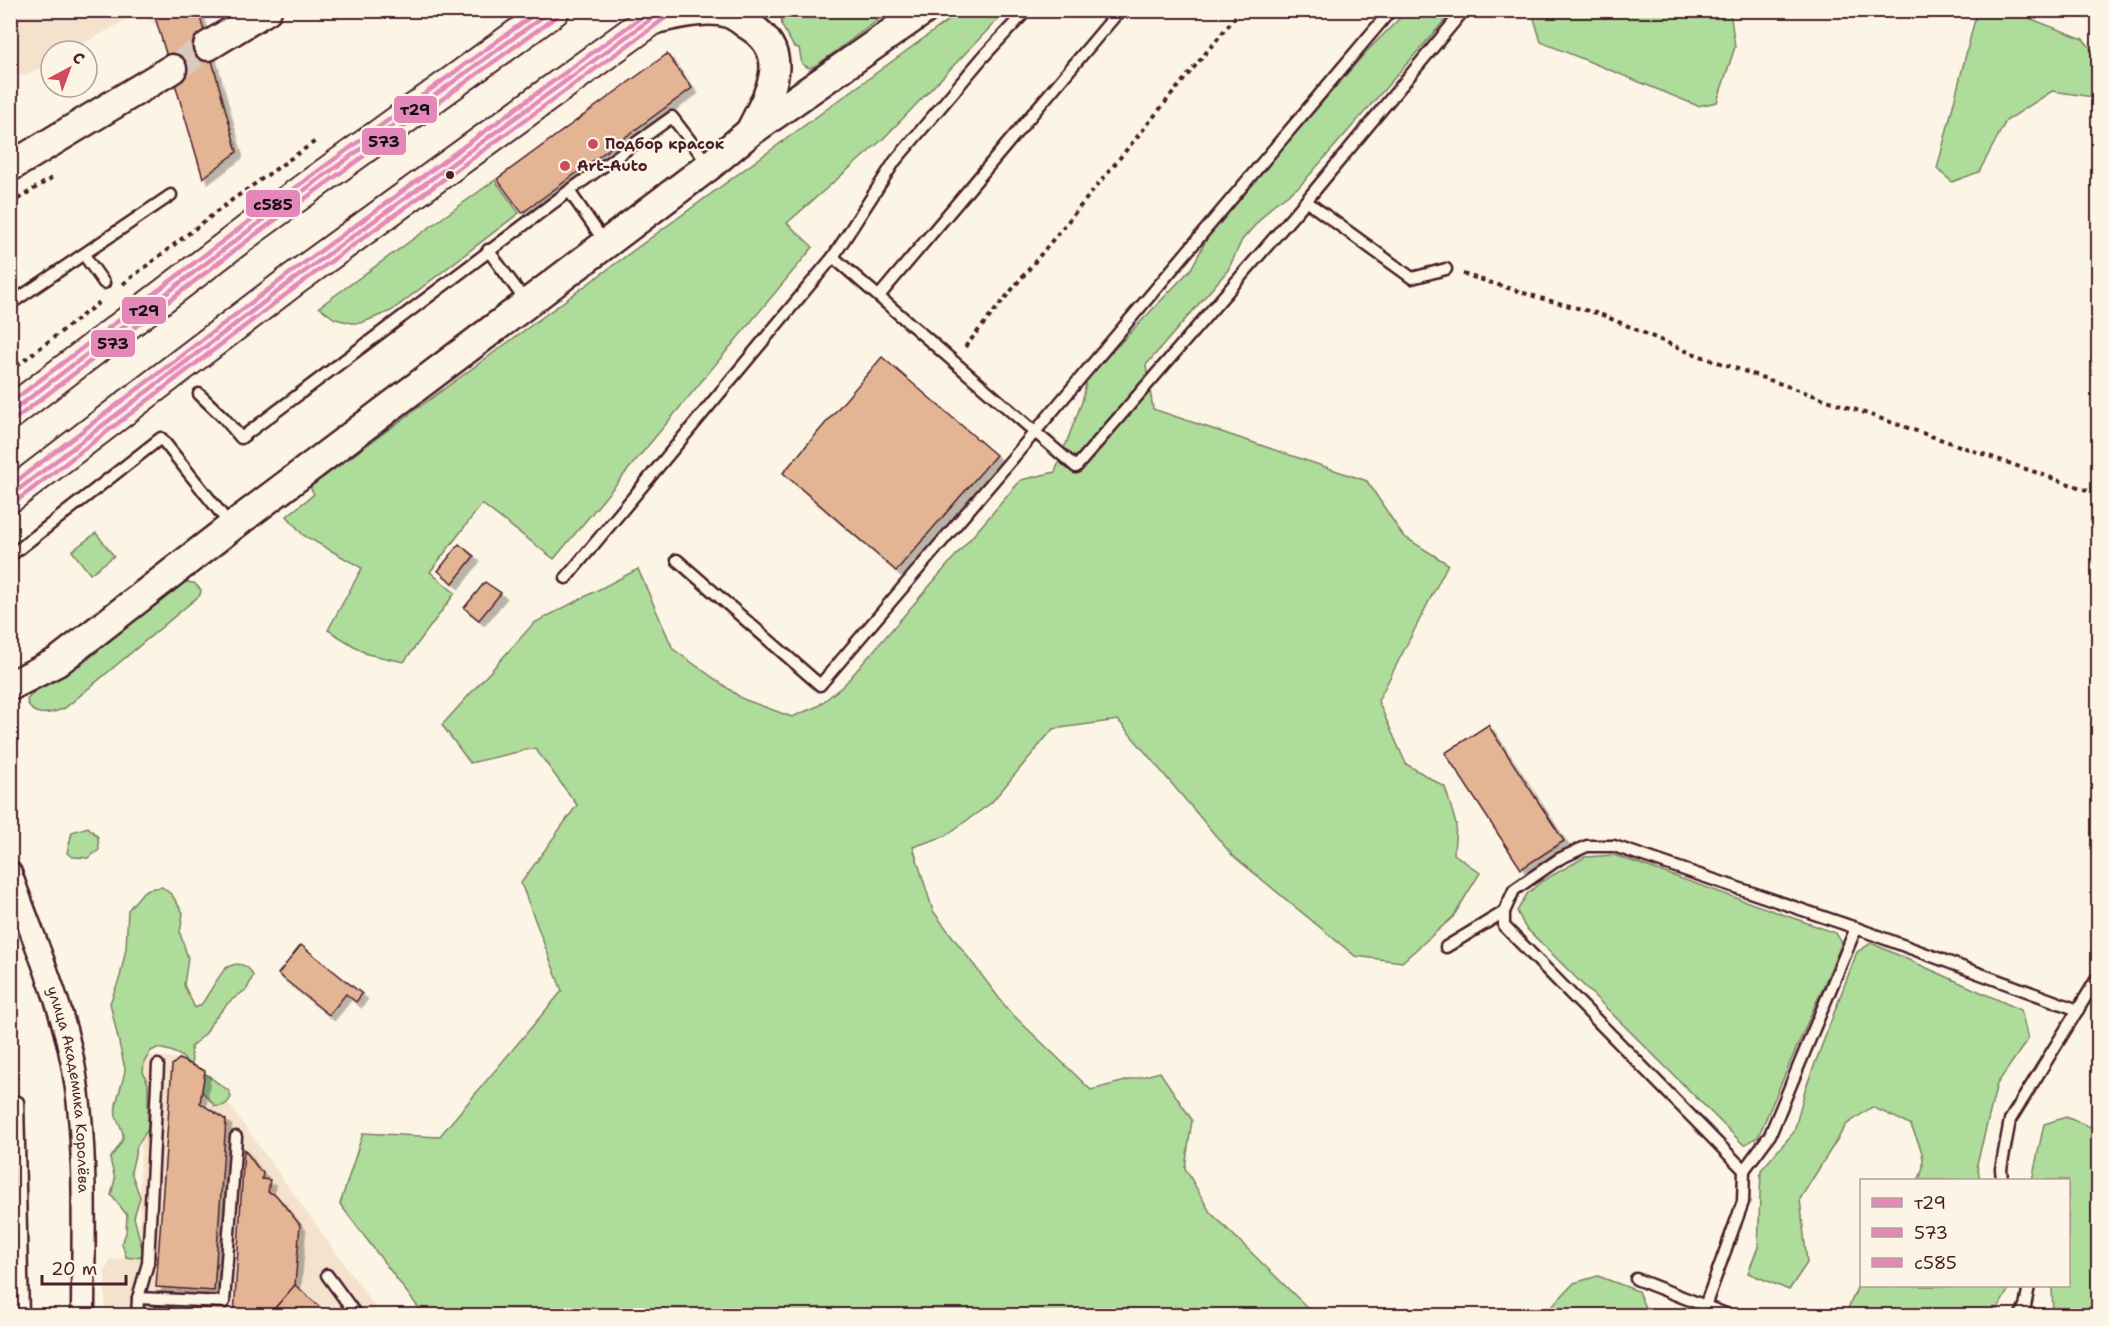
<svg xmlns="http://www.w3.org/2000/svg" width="2109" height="1326" font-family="'Shantell Sans',sans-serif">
<defs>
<filter id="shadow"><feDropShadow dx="5.5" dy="5.5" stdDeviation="0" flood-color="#0004"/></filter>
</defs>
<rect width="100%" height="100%" fill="#fcf5e5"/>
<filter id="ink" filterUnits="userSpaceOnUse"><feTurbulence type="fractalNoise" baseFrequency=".0167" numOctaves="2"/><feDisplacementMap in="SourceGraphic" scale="12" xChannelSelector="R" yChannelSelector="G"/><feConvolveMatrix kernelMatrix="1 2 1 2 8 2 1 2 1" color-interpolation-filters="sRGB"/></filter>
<g filter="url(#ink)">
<g fill="#f5e2cd">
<polygon points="11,11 191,11 161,28 137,14 70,51 51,51 51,62 25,76 11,76"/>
<polygon points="142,1055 179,1059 205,1071 381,1315 105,1316 105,1272 110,1259 139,1258"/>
</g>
<g fill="#aedc9b" stroke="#7c7e63" stroke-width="1.5">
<polygon points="1534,10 1730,11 1735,47 1717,102 1698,106 1541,42 1533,15"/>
<polygon points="777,11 890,11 817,65 809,68 802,64 799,48 794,47 782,26 781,15"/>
<polygon points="961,11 1006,11 883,139 787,223 813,247 554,559 482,504 430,572 455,593 404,662 367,654 328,630 362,568 303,535 287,516 314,494 310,487"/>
<polygon points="1400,11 1453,11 1300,186 1273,205 1242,240 1228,270 1146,365 1153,409 1367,481 1403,536 1448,564 1378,701 1406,764 1445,787 1456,824 1454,854 1480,873 1453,917 1402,962 1355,956 1232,855 1118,720 1053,729 991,803 945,836 913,847 933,911 1008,1010 1091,1090 1160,1072 1192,1120 1185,1168 1210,1212 1315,1315 424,1315 340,1204 363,1133 439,1137 562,991 521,883 577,805 535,748 470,763 442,725 534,623 638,569 673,649 743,699 792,717 818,706 844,685 1021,480 1055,472 1082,402 1087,378 1191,269 1211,231 1366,52 1399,19"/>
<polygon points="1977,11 2011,11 2083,39 2098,57 2098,94 2093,97 2052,91 2006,121 1979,172 1952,182 1937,169"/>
<polygon points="495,180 519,213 391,311 361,323 352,323 335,319 319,307"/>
<polygon points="96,533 114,556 90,574 72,551"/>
<path d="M184,582L194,583L201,590L200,595L65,708C51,714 31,719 27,700L37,688L82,664L175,587Z"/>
<polygon points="88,827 98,837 99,850 88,858 73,857 67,853 72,832"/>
<polygon points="1614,855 1836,933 1842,943 1758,1137 1744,1145 1525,927 1517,911 1527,894 1542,881 1585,857"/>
<path d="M162,887L172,895L183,913L180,933L188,958L184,985L195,1008L201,1005C207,997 220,973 226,968C237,961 249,964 253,976L247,989L229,1002L212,1022L206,1033L191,1047L192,1064L229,1091L231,1097C227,1105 223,1107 215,1106L200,1089L191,1067L181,1056L171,1051L157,1048L151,1051L144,1062L143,1072L148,1084V1129L137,1146L131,1172L140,1197L134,1217L143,1252L141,1256L131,1258L126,1257L122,1243L126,1233L127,1215L111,1195L115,1179L110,1159C114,1152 121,1145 123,1138C124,1129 118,1125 116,1116C113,1103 124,1083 125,1069L110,1003L120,977L126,949L128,910L143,892L149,889Z"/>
<path d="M1871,943L2021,1010L2028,1039L1997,1084L1977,1164L1980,1180H1918C1930,1161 1918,1141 1910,1124L1872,1107L1846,1125L1800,1199L1807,1263L1789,1290L1748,1273L1758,1247L1761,1170L1794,1132L1805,1090L1857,952Z"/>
<polygon points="2066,1117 2098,1130 2098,1315 2053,1315 2052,1286 2068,1286 2068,1180 2032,1180 2044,1124"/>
<polygon points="1598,1276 1638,1291 1648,1315 1544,1315 1574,1283"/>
<polygon points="1861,1279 1862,1286 2009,1286 2010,1287 1994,1315 1847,1315 1847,1311"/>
</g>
<g fill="#e4b595" stroke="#4a1f2b" stroke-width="1.5" filter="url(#shadow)">
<polygon points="153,10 198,10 204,31 237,152 203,178"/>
<polygon points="667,54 692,88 522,213 497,179"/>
<polygon points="882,357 996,455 896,571 783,473"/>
<polygon points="459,544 474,556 453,583 438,571"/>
<polygon points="485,582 501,593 479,620 464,608"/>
<polygon points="1488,725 1564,841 1521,869 1445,753"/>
<polygon points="301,945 362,994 356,1002 346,994 329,1015 278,974"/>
<polygon points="179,1059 205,1071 200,1103 226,1120 214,1291 156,1287 172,1065"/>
<polygon points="244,1149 260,1171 263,1172 262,1179 270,1180 268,1192 276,1195 300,1225 295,1285 268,1316 234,1316"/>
<polygon points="295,1285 330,1316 268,1316"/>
<polygon points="155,1306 177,1309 185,1316 154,1316"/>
</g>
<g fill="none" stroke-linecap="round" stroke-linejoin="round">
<polyline stroke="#d8cac0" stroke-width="28" stroke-dasharray="28 14" stroke-linecap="butt" points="172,69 208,46"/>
<defs>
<g id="service">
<polyline points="1306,201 1412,278 1446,269"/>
<polyline points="606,244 569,191 672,117 709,165"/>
<polyline points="488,250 527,303"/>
<polyline points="84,255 104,283"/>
<polyline points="833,257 1035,432 1391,10"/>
<polyline points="879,296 1120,10"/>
<polyline points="10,304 171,195"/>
<polyline points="199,394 224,418 241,438 569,191"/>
<polyline points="10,556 161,438 231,526"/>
<polyline points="677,560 820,685 1035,432 1076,467 1306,201 1464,10"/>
<polyline points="566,578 833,257 895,161 983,57 1027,10"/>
<polyline points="1446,947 1504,912"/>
<polyline points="18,1102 23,1316"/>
<polyline points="1744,1170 1770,1135 1856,928"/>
<polyline points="2002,1180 2001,1169 2010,1120 2098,977"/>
<polyline points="327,1275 357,1316"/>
<polyline points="1636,1279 1731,1316"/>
<polyline points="138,1298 224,1302 236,1137"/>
<polyline points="1705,1306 1743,1202 1744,1170 1504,926 1504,912 1514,890 1559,859 1587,846 1614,846 1856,928 2078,1010"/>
<polyline points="137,1316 138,1298 148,1263 158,1065"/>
<polyline points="2020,1316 2025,1306 2029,1286"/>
</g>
<g id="minor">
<path id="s1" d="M10,873C34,942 66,1010 76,1082C87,1156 83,1241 83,1316"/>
</g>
<g id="tertiary">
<path d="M650,20C671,16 707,6 728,13C735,15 742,21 748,25C794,54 770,92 751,130"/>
<polyline points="208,46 267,10"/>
<polyline points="10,167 172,69"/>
<polyline points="10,686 57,662 231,527 709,166 750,132 924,10"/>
</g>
<g id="secondary">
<polyline points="10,413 252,228 553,10"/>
<polyline points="10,496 293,280 664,10"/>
</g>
</defs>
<use href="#service" stroke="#4a1f2b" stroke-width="15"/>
<use href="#minor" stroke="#4a1f2b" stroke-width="27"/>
<use href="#tertiary" stroke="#4a1f2b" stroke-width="33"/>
<use href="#secondary" stroke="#4a1f2b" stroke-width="36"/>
<g stroke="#4a1f2b" stroke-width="4" stroke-dasharray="4.5 4.5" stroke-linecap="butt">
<polyline points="10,204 53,177"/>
<polyline points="1463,274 1540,298 1600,314 1686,351 2098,494"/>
<polyline points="123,284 232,200 317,140"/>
<polyline points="965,347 1241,10"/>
<polyline points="10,371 101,301"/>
</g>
<use href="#service" stroke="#fcf5e5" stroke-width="10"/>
<use href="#minor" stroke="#fcf5e5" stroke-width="22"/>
<use href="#tertiary" stroke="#fcf5e5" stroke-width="28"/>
<use href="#secondary" stroke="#fcf5e5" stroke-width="32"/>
<defs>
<g id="bus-1">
<polyline points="10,413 252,228 552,10"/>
<polyline points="10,496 293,280 663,10"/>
</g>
<g id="bus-2">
<polyline points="15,419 256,234 557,16"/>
<polyline points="15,502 297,286 668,16"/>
</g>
<g id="bus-3">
<polyline points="10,403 248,222 540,10"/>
<polyline points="10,486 289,274 651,10"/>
</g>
</defs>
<use href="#bus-1" stroke="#fcf5e5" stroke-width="9"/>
<use href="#bus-2" stroke="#fcf5e5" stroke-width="9"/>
<use href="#bus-3" stroke="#fcf5e5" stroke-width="9"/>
<use href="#bus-1" stroke="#e488b9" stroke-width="4.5"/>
<use href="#bus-2" stroke="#e488b9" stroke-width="4.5"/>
<use href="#bus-3" stroke="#e488b9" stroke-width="4.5"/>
</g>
</g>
<g fill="#d1495b" stroke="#fcf5e5" stroke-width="2">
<circle cx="593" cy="144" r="6"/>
<circle cx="565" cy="166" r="6"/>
</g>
<circle fill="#4a1f2b" stroke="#fcf5e5" stroke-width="2" cx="450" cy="175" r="5"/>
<g text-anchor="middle" stroke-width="4.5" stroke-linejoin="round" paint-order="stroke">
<g font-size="15" font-weight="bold" fill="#4a1f2b" stroke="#fcf5e5" text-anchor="start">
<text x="605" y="149">Подбор красок</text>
<text x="577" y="171">Art-Auto</text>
</g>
<g font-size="15" fill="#4a1f2b" stroke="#fcf5e5">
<text dy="5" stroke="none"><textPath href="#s1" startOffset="226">улица Академика Королёва</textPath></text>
</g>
</g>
<g stroke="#fcf5e5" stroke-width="2">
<rect x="393" y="95" width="45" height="29" rx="6" fill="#e488b9"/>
<rect x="361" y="127" width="46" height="29" rx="6" fill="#e488b9"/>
<rect x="245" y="189" width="56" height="29" rx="6" fill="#e488b9"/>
<rect x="121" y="296" width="46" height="29" rx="6" fill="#e488b9"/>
<rect x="90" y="329" width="46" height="29" rx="6" fill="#e488b9"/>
</g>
<g font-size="16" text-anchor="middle" font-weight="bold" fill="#111">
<text x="415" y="115">т29</text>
<text x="384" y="147">573</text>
<text x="273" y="210">с585</text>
<text x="144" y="316">т29</text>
<text x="113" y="349">573</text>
</g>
<rect width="2109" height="1326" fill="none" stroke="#fcf5e5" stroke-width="36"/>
<rect x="18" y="18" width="2073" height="1290" fill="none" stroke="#4a1f2b" stroke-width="2" filter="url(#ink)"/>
<rect x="1860" y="1179" width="210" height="108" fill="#fcf5e5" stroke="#b59f9b" stroke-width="1.5"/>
<rect x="1872" y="1198" width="30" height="9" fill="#e488b9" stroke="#b59f9b" stroke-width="1.5"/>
<text x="1914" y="1209" font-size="18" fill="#4a1f2b">т29</text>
<rect x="1872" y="1228" width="30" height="9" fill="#e488b9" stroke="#b59f9b" stroke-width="1.5"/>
<text x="1914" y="1239" font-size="18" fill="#4a1f2b">573</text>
<rect x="1872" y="1258" width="30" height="9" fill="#e488b9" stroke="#b59f9b" stroke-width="1.5"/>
<text x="1914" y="1269" font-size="18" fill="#4a1f2b">с585</text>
<g transform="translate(69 69) rotate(41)"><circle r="28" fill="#fcf5e5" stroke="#b59f9b" stroke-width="1.5"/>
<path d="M0-4.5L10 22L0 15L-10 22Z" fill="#d1495b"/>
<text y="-9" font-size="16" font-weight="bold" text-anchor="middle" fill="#4a1f2b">С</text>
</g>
<path d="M42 1275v9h84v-9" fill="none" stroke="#4a1f2b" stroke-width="3"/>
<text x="51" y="1275" font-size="18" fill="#4a1f2b" stroke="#fcf5e5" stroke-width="4.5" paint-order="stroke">20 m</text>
</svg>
